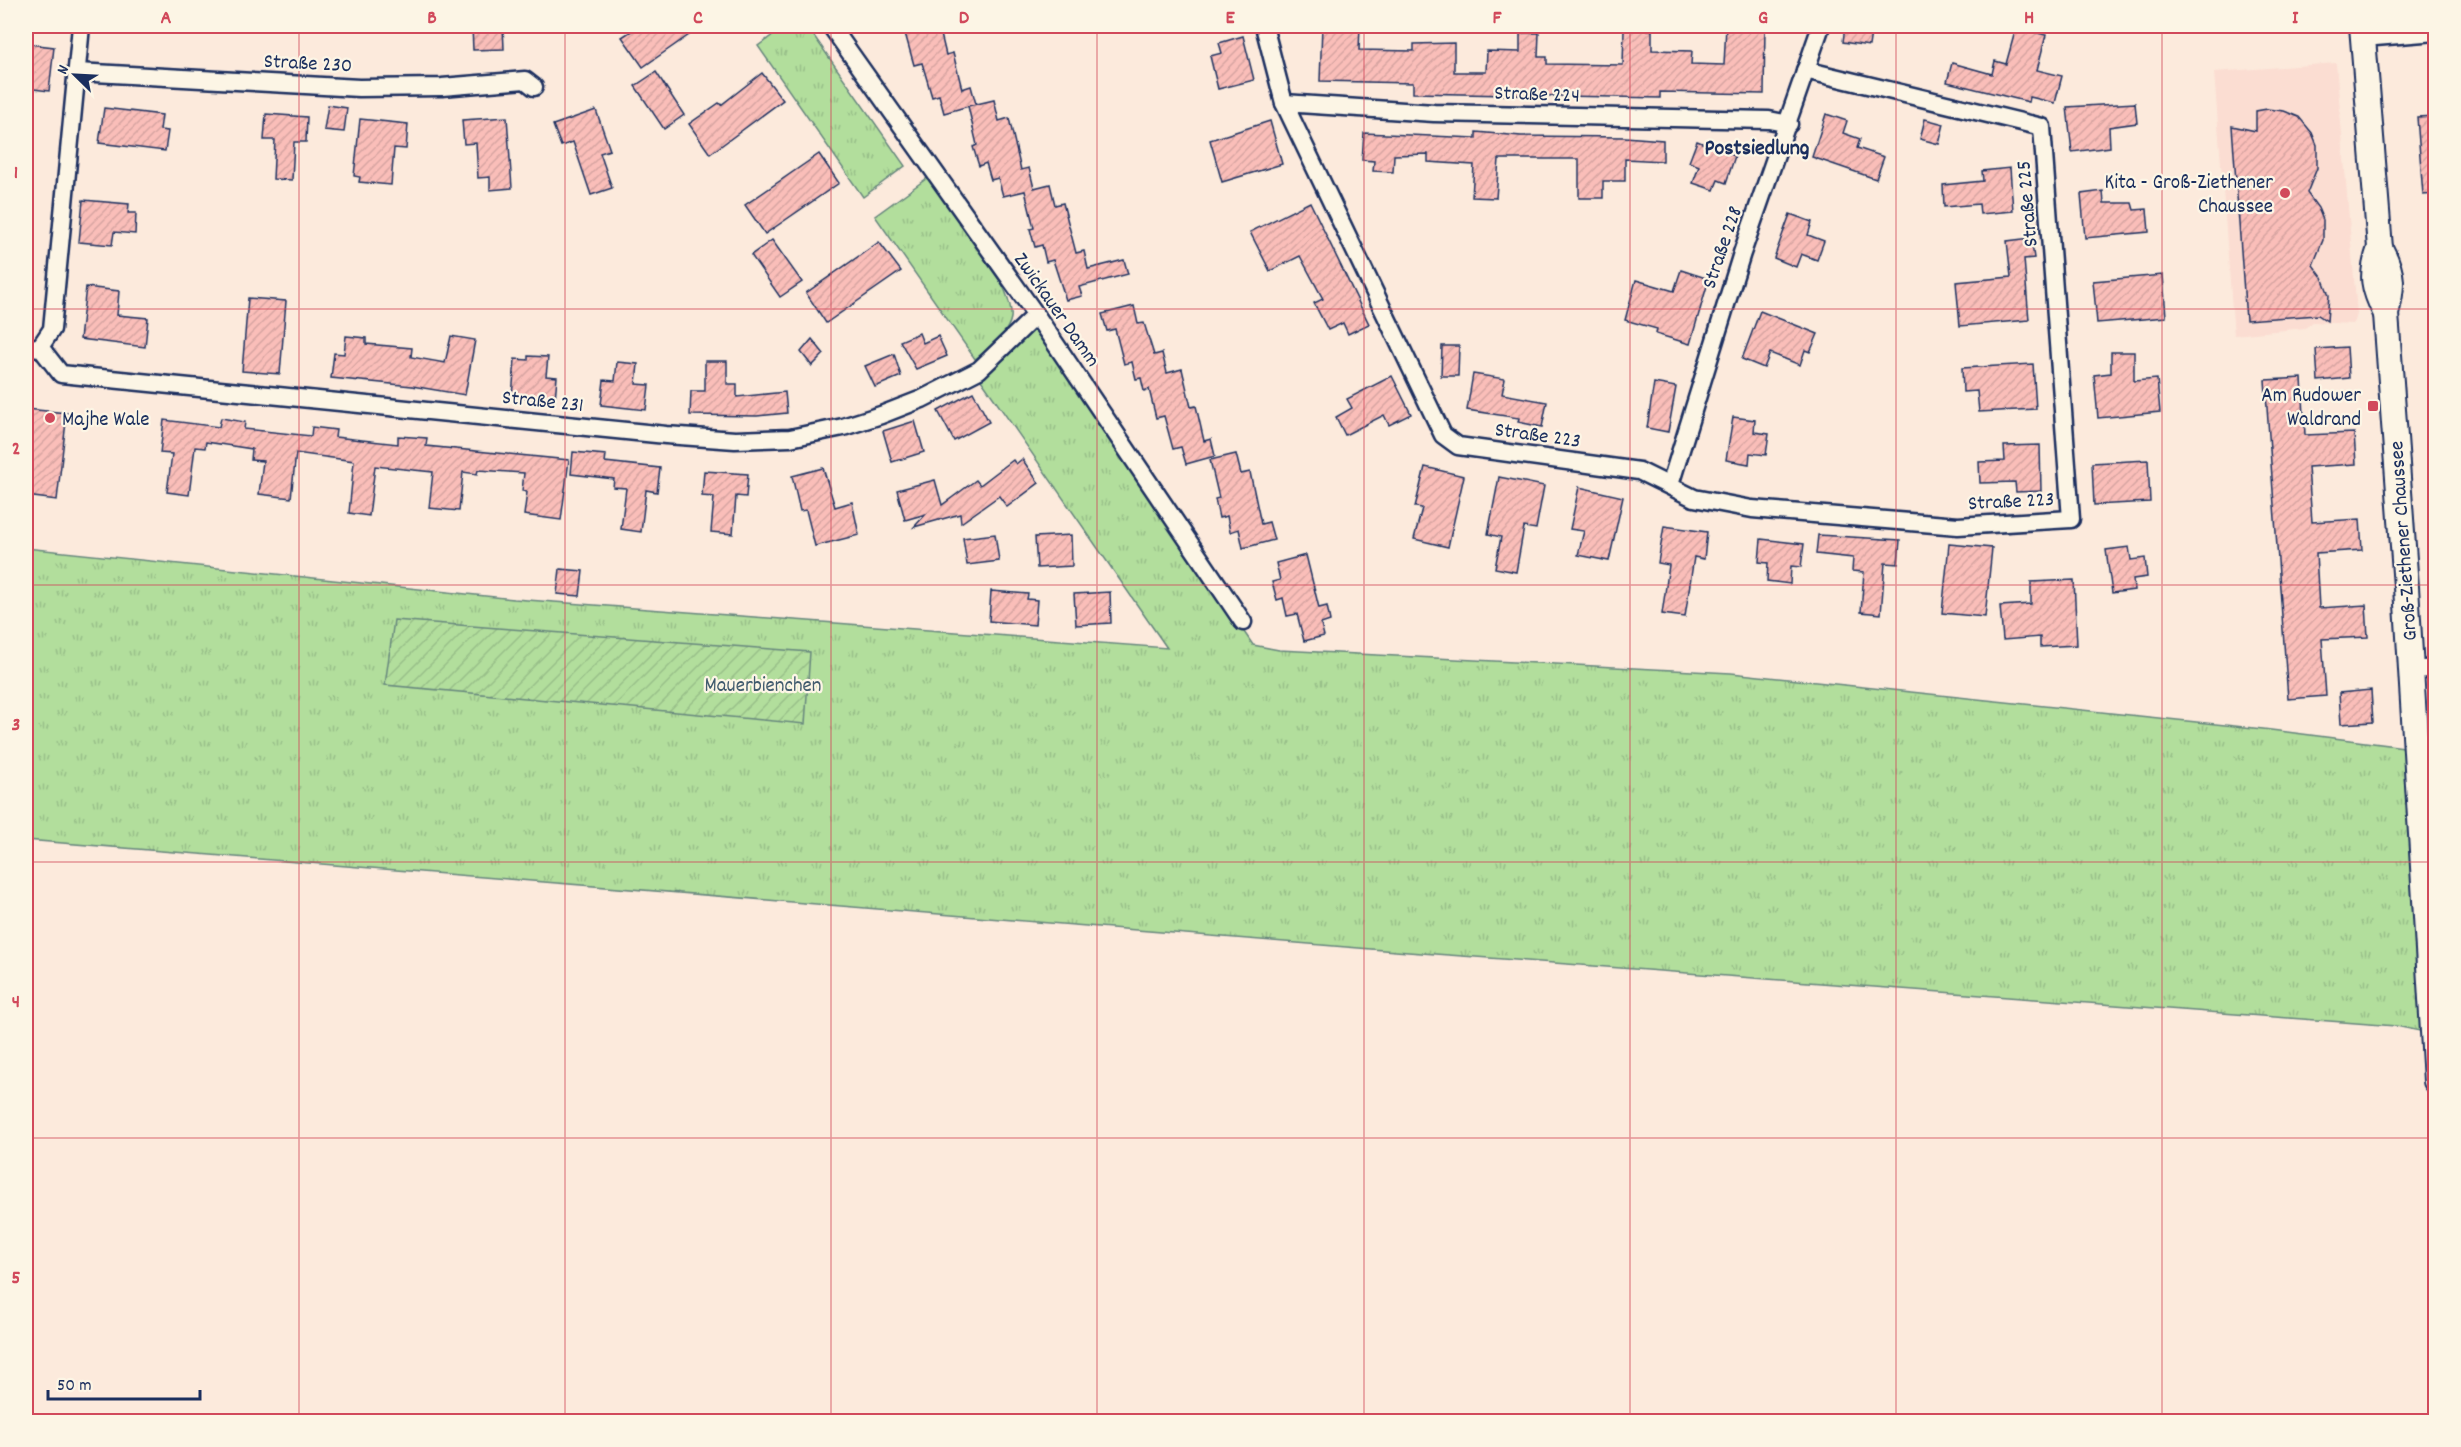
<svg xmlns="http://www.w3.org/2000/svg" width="2461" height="1447" font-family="Dekko,sans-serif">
<defs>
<pattern id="grass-tufts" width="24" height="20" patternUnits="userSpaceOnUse" patternTransform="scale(1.5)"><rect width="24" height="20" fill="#b2de9c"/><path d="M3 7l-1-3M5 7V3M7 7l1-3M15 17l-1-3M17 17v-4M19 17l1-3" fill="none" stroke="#98bf89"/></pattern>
<pattern id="garden-furrows" width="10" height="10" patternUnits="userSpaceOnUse" patternTransform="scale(1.5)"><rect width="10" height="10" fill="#b2de9c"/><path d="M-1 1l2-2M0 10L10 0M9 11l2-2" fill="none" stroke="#98bf89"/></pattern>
<pattern id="building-hatch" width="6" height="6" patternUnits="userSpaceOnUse" patternTransform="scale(1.5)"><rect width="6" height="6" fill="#fabeb9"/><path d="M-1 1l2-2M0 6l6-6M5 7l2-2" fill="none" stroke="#d6a4a1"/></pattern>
</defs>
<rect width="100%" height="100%" fill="#fceadc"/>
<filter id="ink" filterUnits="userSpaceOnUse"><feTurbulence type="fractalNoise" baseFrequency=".0167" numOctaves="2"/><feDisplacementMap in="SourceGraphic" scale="12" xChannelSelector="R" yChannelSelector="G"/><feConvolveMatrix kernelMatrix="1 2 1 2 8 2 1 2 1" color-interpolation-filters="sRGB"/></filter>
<g filter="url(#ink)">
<polygon fill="#fbddd2" points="2336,63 2357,314 2355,321 2353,324 2313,322 2305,328 2234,335 2214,72"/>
<g fill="url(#grass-tufts)" stroke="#66867d" stroke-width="1.5">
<polygon points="785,26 807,26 905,166 863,197 758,46"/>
<path d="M930,176C951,206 1015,285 1011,318C1008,335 988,350 975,359L875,216Z"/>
<polygon points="1034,325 1253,645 1279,650 1731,673 2263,729 2435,751 2435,1034 2396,1026 1408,952 26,840 26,548 514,599 1167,648 979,377"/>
</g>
<polygon fill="url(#garden-furrows)" stroke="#66867d" stroke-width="1.5" points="394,620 810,652 805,724 385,685"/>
<g fill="url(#building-hatch)" stroke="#1b2f5e" stroke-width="1.5">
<polygon points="472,26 503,26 504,49 473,50"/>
<polygon points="639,26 702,26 643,67 622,37"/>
<polygon points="903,26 939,26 946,55 953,53 962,89 971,86 976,104 944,113 939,95 932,97 922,63 914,65"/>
<polygon points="1322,26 1360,26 1359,50 1414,51 1414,44 1454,43 1454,72 1486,72 1487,51 1520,52 1520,33 1539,33 1538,57 1547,57 1547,64 1623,65 1624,30 1652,30 1652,50 1692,51 1691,64 1724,65 1726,26 1765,26 1764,94 1660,92 1660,98 1413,93 1413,83 1320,81"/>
<polygon points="1845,26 1872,26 1869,46 1843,42"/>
<polygon points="2016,28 2046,35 2037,70 2062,76 2055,103 2030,97 2029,102 1947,82 1952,63 1992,74 1995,61 2006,64"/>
<polygon points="1243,36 1254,80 1218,89 1210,56 1222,53 1219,43"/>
<polygon points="29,44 54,47 49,91 26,88 26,57"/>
<polygon points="656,72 684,115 664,129 635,86"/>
<polygon points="762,73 783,100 710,154 689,124 719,103 721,105"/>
<polygon points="994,100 999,121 1009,118 1021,170 1029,168 1034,188 1050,184 1055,205 1063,203 1076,253 1084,251 1088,269 1124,260 1128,274 1079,287 1082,296 1066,300 1053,260 1046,262 1042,245 1035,247 1030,229 1034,228 1025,191 1003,196 998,178 991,180 986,163 979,166 973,147 977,145 968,106"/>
<polygon points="2135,103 2137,123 2109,127 2110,147 2072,152 2067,107"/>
<polygon points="328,105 347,108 344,132 324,130"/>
<polygon points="104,108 162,115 160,130 168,131 165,151 99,143"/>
<polygon points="2267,109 2284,111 2299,117 2312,133 2317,145 2317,168 2307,193 2318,208 2323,220 2323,240 2313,265 2322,277 2329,295 2327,321 2318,315 2246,320 2232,126 2256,131 2256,111"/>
<polygon points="596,110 610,150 600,153 612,188 591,195 573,142 561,146 553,125"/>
<polygon points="266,114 307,117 306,142 294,142 292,180 273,179 275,140 264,140"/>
<polygon points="1826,114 1847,121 1843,133 1860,139 1857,148 1884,157 1876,179 1812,157"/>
<polygon points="2436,116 2436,194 2423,195 2417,117"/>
<polygon points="507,117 512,188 490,190 490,177 478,178 476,143 464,144 462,120"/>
<polygon points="360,119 408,124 406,149 394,148 391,185 359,182 360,177 354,176"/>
<polygon points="1925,119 1944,124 1939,144 1920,139"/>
<polygon points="1270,121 1282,164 1222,182 1210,140"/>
<polygon points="1476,132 1521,136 1625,137 1663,140 1663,161 1625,159 1625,181 1603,181 1603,198 1579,198 1579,159 1499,159 1496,198 1472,197 1474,165 1428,162 1428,154 1394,155 1393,172 1373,171 1374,161 1362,160 1364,133 1476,138"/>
<polygon points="1697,141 1735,156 1726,183 1718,180 1714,190 1693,183 1699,166 1689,162"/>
<polygon points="819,154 839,183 765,234 745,205"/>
<polygon points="2010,168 2013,211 1980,214 1979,204 1944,207 1943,185 1983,181 1982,171"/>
<polygon points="2103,191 2104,203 2132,203 2134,210 2147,209 2149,232 2085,238 2081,194"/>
<polygon points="83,200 129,204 128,213 136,213 135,234 114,232 112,245 79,242"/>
<polygon points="1310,202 1369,324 1348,334 1343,323 1328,330 1314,303 1323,299 1300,256 1270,271 1250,232"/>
<polygon points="1790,214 1812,222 1808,235 1824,241 1817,260 1801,254 1796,267 1774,258"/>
<polygon points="2031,238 2034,258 2024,259 2029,320 1960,326 1956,282 2011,277 2007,241"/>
<polygon points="772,240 802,282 780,297 751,255"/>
<polygon points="879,242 901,271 826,323 806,293"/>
<polygon points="1681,270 1709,279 1690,344 1656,334 1657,329 1625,320 1636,280 1674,291"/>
<polygon points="2163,275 2166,317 2097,323 2093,281"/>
<polygon points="86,287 119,291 117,315 148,318 145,347 80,339"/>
<polygon points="248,298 286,301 280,374 242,371"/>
<polygon points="1134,306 1138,324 1144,323 1154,355 1162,353 1167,373 1182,369 1191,407 1196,406 1204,441 1211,439 1215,456 1186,464 1181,447 1173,449 1164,416 1156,418 1149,389 1144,391 1141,378 1136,379 1132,362 1124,364 1115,329 1107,331 1102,314"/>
<polygon points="1760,311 1818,334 1810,352 1805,350 1800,365 1770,353 1764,368 1742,359"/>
<polygon points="919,333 923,343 938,336 947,356 916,369 900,341"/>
<polygon points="346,336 366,338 366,344 412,348 411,357 445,363 451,336 475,340 465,395 412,386 331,378 334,353 344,354"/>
<polygon points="812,339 824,354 812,366 801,352"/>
<polygon points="1442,346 1459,346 1458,376 1441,376"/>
<polygon points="2347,347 2349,378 2318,381 2316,349"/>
<polygon points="2111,352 2134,352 2134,381 2157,379 2160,412 2098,418 2094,375 2111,373"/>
<polygon points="894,354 901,376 875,387 865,366"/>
<polygon points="528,356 548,357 546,376 557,377 555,400 512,397 515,359 528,360"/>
<polygon points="705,361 727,361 727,384 737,384 737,397 785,392 787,413 757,416 690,415 691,391 705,391"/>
<polygon points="617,362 638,364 636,384 649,385 646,410 601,405 604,380 615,381"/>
<polygon points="2033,364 2036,409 1979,412 1977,391 1963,392 1962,368"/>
<polygon points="1473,374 1505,379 1502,394 1547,402 1542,427 1518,422 1519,418 1467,410"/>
<polygon points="1392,376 1411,414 1389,425 1384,415 1345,435 1336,417 1352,408 1347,399"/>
<polygon points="2302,378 2305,435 2354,433 2356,464 2308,467 2312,522 2360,519 2362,550 2316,553 2319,608 2366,605 2368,637 2322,639 2326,696 2288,699 2265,380"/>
<polygon points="1654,383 1676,387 1668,432 1647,428"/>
<polygon points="973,392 989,422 954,441 938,411"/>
<polygon points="26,409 67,413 57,500 26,496"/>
<polygon points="1733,417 1755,420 1754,432 1769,434 1766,455 1750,453 1749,464 1726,460"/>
<polygon points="221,418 245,422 244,429 311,436 312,427 336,430 335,437 398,444 398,436 427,438 426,446 569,460 561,520 524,515 527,492 522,491 524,473 478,470 477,474 463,472 459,511 429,508 433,472 375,466 369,516 349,513 354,461 296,453 291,498 259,494 263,461 251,460 252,449 206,442 205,448 195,447 189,495 167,492 172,454 160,453 164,420 219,427"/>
<polygon points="915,421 924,452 892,462 883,431"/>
<polygon points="2040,445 2041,491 2016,492 2015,482 1980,483 1979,462 2005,461 2004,446"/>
<polygon points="573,452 606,455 605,462 660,468 657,492 646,490 641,532 621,529 626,488 613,487 614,479 571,474"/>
<polygon points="1236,454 1241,474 1250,472 1261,524 1269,522 1274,540 1243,548 1239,529 1230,532 1227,516 1219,518 1215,499 1219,498 1210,460"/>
<polygon points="1022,459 1039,483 1007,507 999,496 961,523 960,514 914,527 926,514 905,520 897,490 935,480 942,505 976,480 980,485 1013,460 1016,464"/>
<polygon points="2148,460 2150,502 2094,505 2092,463"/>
<polygon points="1425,467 1464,476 1448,547 1414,539 1422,508 1415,507"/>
<polygon points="823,468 835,507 852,502 859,535 815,546 806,510 800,511 792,476"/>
<polygon points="704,471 748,474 746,497 736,496 733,534 711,532 714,497 702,496"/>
<polygon points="1499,477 1544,486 1536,529 1524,527 1516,572 1495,568 1501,537 1488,534"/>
<polygon points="1579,487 1623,497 1609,561 1578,555 1584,531 1570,529"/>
<polygon points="1664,526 1707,532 1704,559 1694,557 1685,617 1662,614 1669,565 1658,563"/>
<polygon points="995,534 999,561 967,565 963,538"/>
<polygon points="1071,535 1072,566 1037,568 1035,537"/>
<polygon points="1818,535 1900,540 1898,564 1885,563 1881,614 1861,612 1864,572 1852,571 1853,558 1816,554"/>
<polygon points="1761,539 1804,544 1801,567 1791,566 1790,584 1767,581 1768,563 1759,562"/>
<polygon points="1949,544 1992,548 1985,617 1942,613"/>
<polygon points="2129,547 2131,560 2145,558 2147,577 2133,579 2134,590 2112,593 2106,550"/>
<polygon points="1306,555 1319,608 1327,606 1330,621 1321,624 1324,636 1304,641 1297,614 1287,616 1283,598 1277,600 1272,582 1280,580 1276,563"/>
<polygon points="560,569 583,571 580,596 557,594"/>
<polygon points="2074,580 2077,645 2040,647 2040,637 2003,640 2000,606 2031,604 2031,582"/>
<polygon points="991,591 1028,594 1027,599 1037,600 1035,625 989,621"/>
<polygon points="1110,592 1111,623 1076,625 1074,594"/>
<polygon points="2371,690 2373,722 2341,724 2339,693"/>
</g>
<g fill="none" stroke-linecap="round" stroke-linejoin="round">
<defs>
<g id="street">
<polyline points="831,26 1036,315 1243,622"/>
<polyline points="1264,26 1284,103 1443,435 1458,446 1639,471 1694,498 1752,509 1958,526 2071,519 2042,127 1805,70"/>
<polyline points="2363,38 2436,32"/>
<polyline points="77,72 359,88 442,87 525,80 534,87"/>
<polyline points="1284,103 1434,113 1769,120 1789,124"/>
<polyline points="40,347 52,329 81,26"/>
<polyline points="26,348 40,347 61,374 666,435 735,440 790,438 843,427 881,415 922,399 979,370 1036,315"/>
<polyline points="1670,485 1742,253 1821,26"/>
<polyline points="2411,670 2436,668"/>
</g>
<g id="secondary">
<path d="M2362,26L2380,248C2394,274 2393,286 2386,314L2406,587L2436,1081"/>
<path d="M2380,248C2370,276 2373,288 2386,314"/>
</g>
</defs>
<use href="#street" stroke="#1b2f5e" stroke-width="21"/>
<use href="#secondary" stroke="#1b2f5e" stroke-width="28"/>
<use href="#street" stroke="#fcf5e5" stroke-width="16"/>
<use href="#secondary" stroke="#fcf5e5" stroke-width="24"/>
</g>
</g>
<path fill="none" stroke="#d1495b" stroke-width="1.5" stroke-opacity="0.55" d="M299,26V1422M565,26V1422M831,26V1422M1097,26V1422M1364,26V1422M1630,26V1422M1896,26V1422M2162,26V1422M26,309H2436M26,585H2436M26,862H2436M26,1138H2436"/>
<g fill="#d1495b" stroke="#fcf5e5" stroke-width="2">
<circle cx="2285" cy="193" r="6"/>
<rect x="2367" y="400" width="12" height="12" rx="3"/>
<circle cx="50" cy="418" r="6"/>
</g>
<g text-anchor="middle" stroke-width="4.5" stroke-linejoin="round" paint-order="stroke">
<g font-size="21" fill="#1b2f5e" stroke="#fcf5e5">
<text transform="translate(308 62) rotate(3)" y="7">Straße 230</text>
<text transform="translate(1537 93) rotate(2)" y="7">Straße 224</text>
<text transform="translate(2026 204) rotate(-95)" y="7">Straße 225</text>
<text transform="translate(1721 247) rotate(-71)" y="7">Straße 228</text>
<text transform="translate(1058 309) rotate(55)" y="7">Zwickauer Damm</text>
<text transform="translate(543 400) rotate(6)" y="7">Straße 231</text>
<text transform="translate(1538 434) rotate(8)" y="7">Straße 223</text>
<text transform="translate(2011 500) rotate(-3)" y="7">Straße 223</text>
<text transform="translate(2402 541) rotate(-94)" y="7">Groß-Ziethener Chaussee</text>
</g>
<g font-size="21" fill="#1b2f5e" stroke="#fcf5e5" text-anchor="end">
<text x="2273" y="188">Kita - Groß-Ziethener<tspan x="2273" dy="24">Chaussee</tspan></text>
<text x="2361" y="401">Am Rudower<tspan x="2361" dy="24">Waldrand</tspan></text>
<text x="62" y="425" text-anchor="start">Majhe Wale</text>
</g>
<g font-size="21" fill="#415b6e" stroke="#fcf5e5">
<text x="763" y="691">Mauerbienchen</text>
</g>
<g font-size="22" font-weight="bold" fill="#1b2f5e" stroke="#fcf5e5">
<text x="1757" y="154">Postsiedlung</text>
</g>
</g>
<rect width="2461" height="1447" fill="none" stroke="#fcf5e5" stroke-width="66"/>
<g transform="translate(75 75) rotate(294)" stroke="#fcf5e5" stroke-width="4.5" paint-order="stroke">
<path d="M0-4.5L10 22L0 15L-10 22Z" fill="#1b2f5e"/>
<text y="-9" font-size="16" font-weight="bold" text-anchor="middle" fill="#1b2f5e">N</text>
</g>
<path d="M48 1390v9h152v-9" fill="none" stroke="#1b2f5e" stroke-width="3"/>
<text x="57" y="1390" font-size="18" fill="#1b2f5e" stroke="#fcf5e5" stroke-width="4.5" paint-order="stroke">50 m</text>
<rect x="33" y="33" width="2395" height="1381" fill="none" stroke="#d1495b" stroke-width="2"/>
<g font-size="20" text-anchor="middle" font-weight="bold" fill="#d1495b">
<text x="166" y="23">A</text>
<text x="432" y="23">B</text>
<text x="698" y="23">C</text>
<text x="964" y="23">D</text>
<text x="1230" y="23">E</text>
<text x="1497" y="23">F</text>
<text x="1763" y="23">G</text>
<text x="2029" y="23">H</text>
<text x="2295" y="23">I</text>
<text x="16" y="178">1</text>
<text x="16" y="454">2</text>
<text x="16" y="730">3</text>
<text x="16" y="1007">4</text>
<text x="16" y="1283">5</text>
</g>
</svg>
